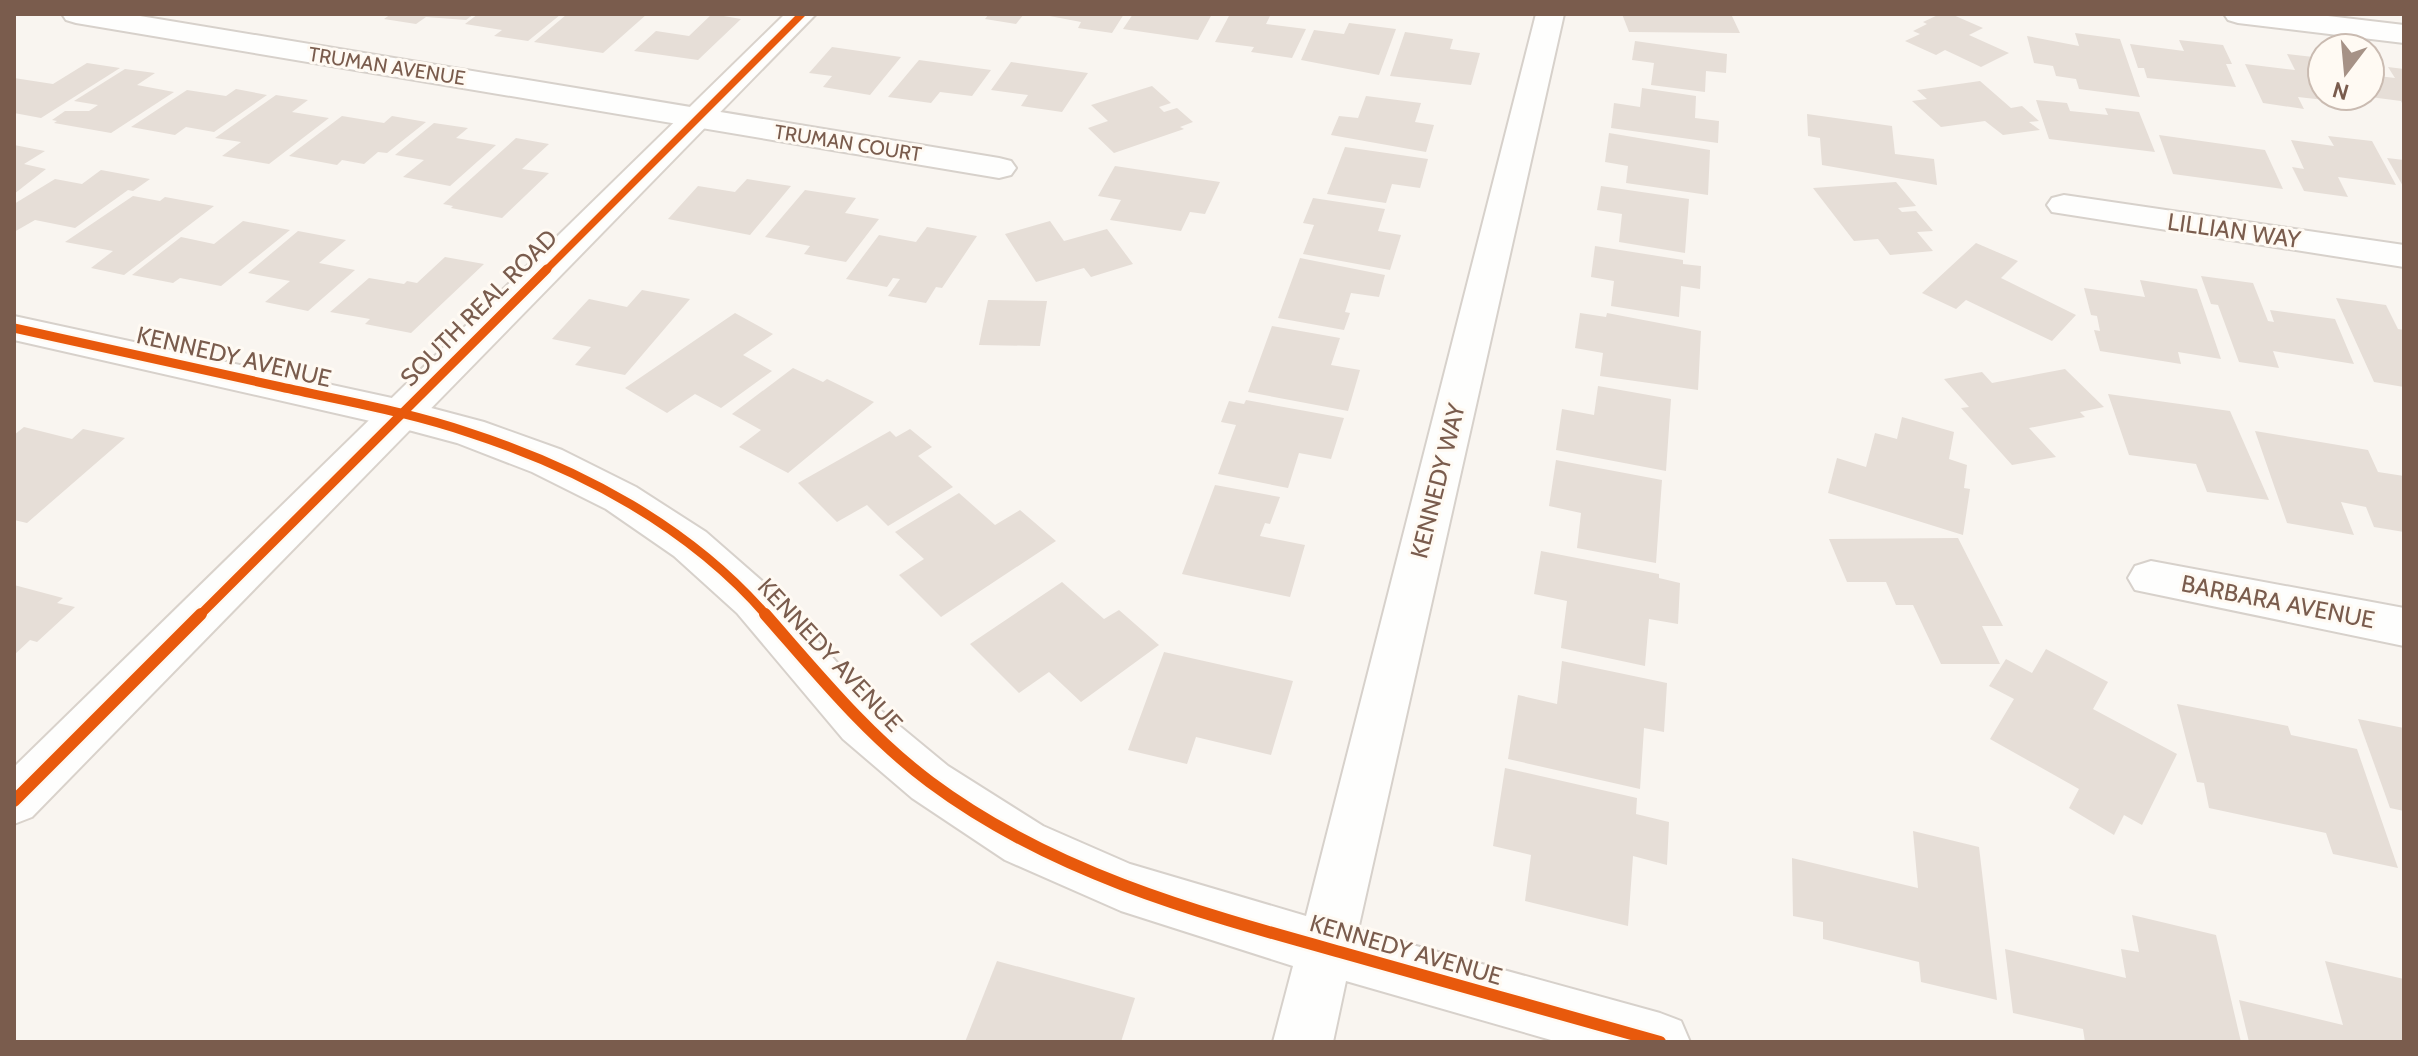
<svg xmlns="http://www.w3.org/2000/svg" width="2418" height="1056" viewBox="0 0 2418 1056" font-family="Cabin,sans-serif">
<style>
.building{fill:#e6ded7}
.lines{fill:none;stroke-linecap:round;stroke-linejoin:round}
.street-casing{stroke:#d7d1cb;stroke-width:4}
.secondary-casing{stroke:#d9d2cb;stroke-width:4}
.street{fill:#fefefd;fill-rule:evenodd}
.secondary{fill:#fefefd;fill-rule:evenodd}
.cycleway-far2-casing{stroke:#fffaf3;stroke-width:11}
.cycleway-far1-casing{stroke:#fffaf3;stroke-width:14}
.cycleway-casing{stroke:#fffaf3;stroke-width:17}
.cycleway-far2{stroke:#e8590c;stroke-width:7}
.cycleway-far1{stroke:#e8590c;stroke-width:9}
.cycleway{stroke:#e8590c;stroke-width:12}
.labels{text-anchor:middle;stroke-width:6;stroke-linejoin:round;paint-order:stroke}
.far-street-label{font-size:20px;fill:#7a5c4d;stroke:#fffaf3}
.street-label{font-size:24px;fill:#7a5c4d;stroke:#fffaf3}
</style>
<rect width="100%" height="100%" fill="#f9f5f0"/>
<g class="building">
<polygon points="391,14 474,14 466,20 426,17 416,24 384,19"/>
<polygon points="478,14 556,14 560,15 528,41 494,36 502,30 465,24"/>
<polygon points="647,14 603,53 534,42 566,15"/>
<polygon points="712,14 741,19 698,60 634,51 656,31 689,36"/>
<polygon points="989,14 1024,14 1016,24 985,19"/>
<polygon points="1039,14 1124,14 1112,33 1078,28 1081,22"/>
<polygon points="1133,14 1212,14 1198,40 1123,29"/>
<polygon points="1230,14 1271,14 1266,24 1306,29 1292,58 1251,52 1254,47 1215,42"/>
<polygon points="1622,14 1731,14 1740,33 1629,32"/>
<polygon points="1940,14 1951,14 1983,28 1969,35 2009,53 1981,67 1945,50 1936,55 1905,41 1920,34 1913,31 1927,24 1923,22"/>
<polygon points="1349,23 1396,29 1379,75 1301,60 1314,30 1344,34"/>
<polygon points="1405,32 1453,39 1450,49 1480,53 1471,85 1390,76"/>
<polygon points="2075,33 2120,39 2140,97 2079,89 2076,79 2056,76 2053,66 2034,63 2027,36 2079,46"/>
<polygon points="2179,40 2223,45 2232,64 2226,64 2236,87 2147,78 2144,68 2138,68 2130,44 2184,51"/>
<polygon points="1635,41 1727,54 1726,73 1706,71 1705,92 1651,85 1654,63 1632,60"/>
<polygon points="832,47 901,57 870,95 823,87 832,76 809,73"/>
<polygon points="2287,54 2322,58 2322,96 2338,96 2342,102 2298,97 2304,109 2263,103 2245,64 2295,70"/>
<polygon points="919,60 991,70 972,96 940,92 931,103 888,97"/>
<polygon points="1011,62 1088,73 1062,112 1021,106 1028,95 991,90"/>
<polygon points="87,63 120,68 41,118 14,113 14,78 53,84"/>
<polygon points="2388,67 2404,69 2404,107 2401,101 2370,97 2370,75 2395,78"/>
<polygon points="125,69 155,73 137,85 174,92 111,133 54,123 57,121 52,120 65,111 89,111 98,105 74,101"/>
<polygon points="1980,81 2011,108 2022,106 2039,121 2029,122 2040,130 2003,135 1985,121 1941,127 1912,101 1927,99 1917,90"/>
<polygon points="1152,86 1171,103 1159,107 1164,112 1177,108 1193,122 1180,127 1184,129 1114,153 1088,128 1108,121 1091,105"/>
<polygon points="1642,88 1696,96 1695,118 1719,121 1718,143 1611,128 1614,103 1640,107"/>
<polygon points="236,89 267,95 214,132 186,127 175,135 131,127 187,90 226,96"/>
<polygon points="276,95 308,100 292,112 329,118 269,164 222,156 241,142 215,138"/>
<polygon points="1366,96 1421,103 1415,122 1434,125 1426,152 1331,135 1339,116 1358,118"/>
<polygon points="2036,100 2067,103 2070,111 2108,115 2105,108 2139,112 2155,152 2049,139"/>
<polygon points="1807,114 1892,126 1895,154 1934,159 1937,185 1822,165 1820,138 1808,136"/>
<polygon points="342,116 384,123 392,116 426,122 387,153 378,152 364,164 342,160 337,165 289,156"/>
<polygon points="434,123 468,128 456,138 496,145 450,186 403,177 424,160 395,155"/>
<polygon points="1609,133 1710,150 1708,195 1626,183 1628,166 1605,162"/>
<polygon points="2159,135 2265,150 2283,189 2173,174"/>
<polygon points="2328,136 2372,141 2396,185 2338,177 2348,197 2304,191 2292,167 2304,169 2291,140 2334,146"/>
<polygon points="516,138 549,144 522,169 549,173 502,218 451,208 453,206 443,204"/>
<polygon points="14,145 45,151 24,164 46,169 14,194"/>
<polygon points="1345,147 1428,159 1420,188 1392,184 1386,203 1327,194"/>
<polygon points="2387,158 2404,160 2404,188"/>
<polygon points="1115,166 1220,182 1205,214 1190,212 1181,231 1110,220 1121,200 1098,196"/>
<polygon points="101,170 150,179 133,191 128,190 75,228 35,220 14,232 14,204 55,179 82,184"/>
<polygon points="747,179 791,186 750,235 668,219 698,186 735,192"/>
<polygon points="1896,182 1916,206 1898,208 1902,212 1916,211 1933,231 1917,232 1933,251 1890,255 1878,239 1854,241 1813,188"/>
<polygon points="1601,186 1689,199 1685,253 1619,242 1622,214 1597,210"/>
<polygon points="805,190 856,198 845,213 879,219 846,262 804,254 810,246 765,237"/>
<polygon points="133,196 160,201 165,197 214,206 124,275 91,268 113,251 65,242"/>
<polygon points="1313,198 1385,209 1378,231 1401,235 1390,270 1303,254 1314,225 1303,223"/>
<polygon points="243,221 290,230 221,286 180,278 173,283 132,275 181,237 214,244"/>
<polygon points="1050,221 1064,241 1107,229 1133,264 1091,277 1084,268 1036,282 1005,234"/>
<polygon points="927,227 977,236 942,288 936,287 926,303 888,296 900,279 893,278 887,287 846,279 879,235 916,242"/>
<polygon points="298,231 346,240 319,263 355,270 308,311 265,302 290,281 248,273"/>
<polygon points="1976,243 2018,261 2001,278 2076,315 2052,341 1966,300 1956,309 1922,293"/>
<polygon points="1595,246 1683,260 1683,264 1701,266 1700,289 1681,286 1679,317 1611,306 1614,281 1591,277"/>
<polygon points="445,257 484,264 411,333 365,324 370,319 330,312 369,278 404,284 407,281 417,283"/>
<polygon points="1300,258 1385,275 1379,297 1351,293 1345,312 1350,313 1344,330 1278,318"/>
<polygon points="2201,276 2253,283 2268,321 2274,322 2270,310 2335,319 2354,364 2273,351 2279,368 2239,362 2218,305 2211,304"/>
<polygon points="2140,280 2197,289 2221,359 2178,352 2181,364 2100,351 2094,330 2100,331 2097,316 2091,315 2084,288 2145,297"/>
<polygon points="642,290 690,299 625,375 575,365 591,347 552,339 589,299 627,307"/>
<polygon points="2336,298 2386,305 2398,329 2404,330 2404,387 2374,382"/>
<polygon points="988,300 1047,301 1040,346 979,345"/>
<polygon points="735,313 773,334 743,355 772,371 721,408 695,394 667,413 625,388"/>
<polygon points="1580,313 1606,317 1607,313 1701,331 1698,390 1600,376 1603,353 1575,348"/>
<polygon points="1272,326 1340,338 1331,365 1360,370 1348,411 1248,392"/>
<polygon points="793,368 823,382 827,379 874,402 788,473 739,447 761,430 732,414"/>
<polygon points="2065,369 2104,407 2080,412 2085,417 2029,428 2056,457 2012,465 1961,408 1969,407 1944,379 1982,372 1992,383"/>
<polygon points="1598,386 1671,399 1666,471 1556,450 1562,409 1594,415"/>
<polygon points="2108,394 2230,411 2269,500 2207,492 2196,464 2129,455"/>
<polygon points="1246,400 1344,418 1331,459 1299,453 1288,488 1218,474 1236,425 1221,422 1229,401 1244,404"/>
<polygon points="1902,417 1954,432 1949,459 1967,465 1964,488 1970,489 1963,535 1828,493 1837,458 1866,467 1875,433 1897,439"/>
<polygon points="24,427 72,439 83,429 125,438 27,523 14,520 14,435"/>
<polygon points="910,429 932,447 918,456 953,487 888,526 867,505 837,522 798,483 890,431 896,437"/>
<polygon points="2255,431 2368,450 2378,472 2404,476 2404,532 2374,527 2366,507 2341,502 2354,535 2287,523"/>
<polygon points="1556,460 1662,480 1656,563 1577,548 1581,513 1549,506"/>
<polygon points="1215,485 1280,497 1270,524 1265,523 1260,536 1305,545 1290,597 1182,574"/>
<polygon points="959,493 995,525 1020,510 1056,541 941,617 899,575 924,559 895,532"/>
<polygon points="1958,538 2003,626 1982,626 2000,664 1941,664 1913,605 1896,605 1886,582 1847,582 1829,539"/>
<polygon points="1541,551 1659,574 1659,578 1680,583 1678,624 1649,619 1645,666 1561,648 1567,601 1534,594"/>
<polygon points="1062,582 1104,619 1119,610 1159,645 1081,702 1049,672 1019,693 970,644"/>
<polygon points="14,585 63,598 57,603 75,607 37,642 30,640 14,655"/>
<polygon points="2046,649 2108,682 2093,709 2177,754 2142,825 2124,815 2114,835 2069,808 2079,789 1990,739 2014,699 1989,686 2006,659 2032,673"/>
<polygon points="1164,652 1293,681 1271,755 1196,737 1187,764 1128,750"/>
<polygon points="1562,661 1667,683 1664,732 1644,728 1640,789 1508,759 1518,695 1557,704"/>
<polygon points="2177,704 2288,726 2291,735 2357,749 2398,868 2333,854 2326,833 2209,808 2204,783 2197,782"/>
<polygon points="2358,719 2404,728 2404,811 2390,808"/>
<polygon points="1505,768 1637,798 1636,814 1669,822 1667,865 1633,856 1628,926 1525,901 1531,855 1493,846"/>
<polygon points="1913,831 1979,847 1997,1000 1921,982 1919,962 1823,939 1823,922 1793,916 1792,858 1918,888"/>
<polygon points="2132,915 2216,935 2241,1042 2085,1042 2083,1029 2013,1013 2005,949 2126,978 2121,949 2139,952"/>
<polygon points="997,961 1135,998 1121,1042 965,1042"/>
<polygon points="2325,961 2404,979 2404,1042 2249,1042 2239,1000 2343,1025"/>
</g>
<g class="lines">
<defs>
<g id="street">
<polygon points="62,14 128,14 999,158 1011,161 1016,168 1011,175 999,178 76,23 66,20"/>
<polygon points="1536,14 1564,14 1358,930 1660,1013 1681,1021 1690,1042 1558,1042 1346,981 1333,1042 1273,1042 1293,966 1121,911 1005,860 912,798 843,739 737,613 674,556 606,509 532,472 457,443 401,428 14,340 14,316 401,400 484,422 562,450 636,487 706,532 769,587 879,709 948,766 1043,826 1130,864 1306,916"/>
<polygon points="2224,14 2311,14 2404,25 2404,43 2238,23 2228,20"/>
<polygon points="2064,195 2404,245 2404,267 2052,212 2047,205 2052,198"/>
<polygon points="2151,561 2404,608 2404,646 2135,590 2128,578 2135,566"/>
</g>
<polygon id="secondary" points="785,14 816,14 32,817 14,824 14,767"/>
</defs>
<use href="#street" class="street-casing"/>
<use href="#secondary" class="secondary-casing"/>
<use href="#street" class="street"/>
<use href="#secondary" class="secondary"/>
<defs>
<polyline id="cycleway-far2" points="545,271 802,14"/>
<g id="cycleway-far1">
<path d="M14,328C103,348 192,368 281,387C344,401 409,412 470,433C581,469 690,527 767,616"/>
<polyline points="199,616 547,269"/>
</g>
<g id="cycleway">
<path d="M765,614C817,673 866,734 930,782C1052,873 1196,912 1340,952C1447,982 1553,1012 1660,1042"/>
<polyline points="14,801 201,614"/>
</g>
</defs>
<use href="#cycleway-far2" class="cycleway-far2-casing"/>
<use href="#cycleway-far1" class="cycleway-far1-casing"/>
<use href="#cycleway" class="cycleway-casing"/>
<use href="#cycleway-far2" class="cycleway-far2"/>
<use href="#cycleway-far1" class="cycleway-far1"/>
<use href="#cycleway" class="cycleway"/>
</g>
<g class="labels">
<g class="far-street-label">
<text transform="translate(387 66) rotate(9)" y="7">TRUMAN AVENUE</text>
<text transform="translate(848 143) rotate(9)" y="7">TRUMAN COURT</text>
</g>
<g class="street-label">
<text transform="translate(2234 231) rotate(8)" y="8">LILLIAN WAY</text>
<text transform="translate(479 308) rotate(-45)" y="8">SOUTH REAL ROAD</text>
<text transform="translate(234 357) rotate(13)" y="8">KENNEDY AVENUE</text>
<text transform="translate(1438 481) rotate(-76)" y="8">KENNEDY WAY</text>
<text transform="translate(2278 602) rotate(11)" y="8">BARBARA AVENUE</text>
<text transform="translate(830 655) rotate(47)" y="8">KENNEDY AVENUE</text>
<text transform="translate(1406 950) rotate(16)" y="8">KENNEDY AVENUE</text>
</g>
</g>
<rect width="2418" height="1056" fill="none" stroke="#7a5c4d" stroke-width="32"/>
<g transform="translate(2346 72) rotate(196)"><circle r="38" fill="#fffaf3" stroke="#cabbb1" stroke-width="2"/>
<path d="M0-6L14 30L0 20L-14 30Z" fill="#a69286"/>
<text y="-12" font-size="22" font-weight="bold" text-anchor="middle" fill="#7a5c4d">N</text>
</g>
</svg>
